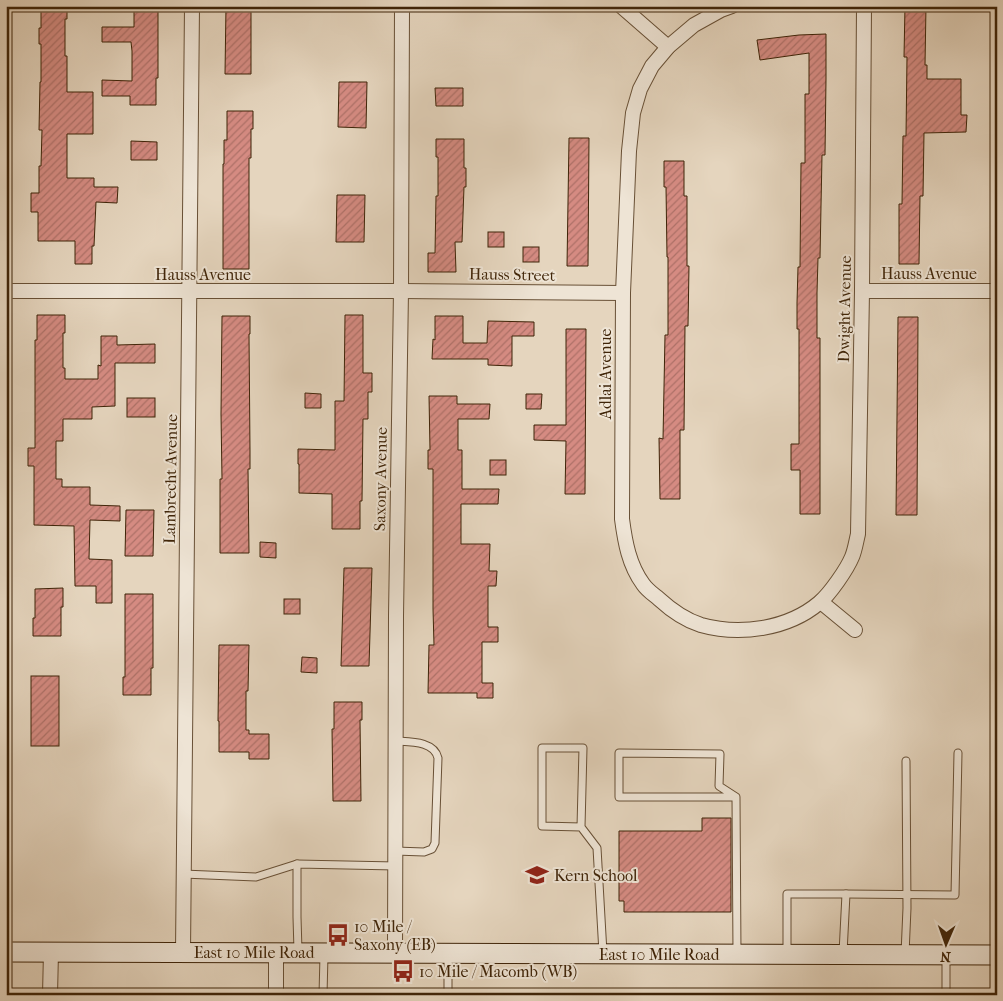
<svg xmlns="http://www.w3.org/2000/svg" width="1003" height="1001" viewBox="0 0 1003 1001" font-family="'IM FELL French Canon',serif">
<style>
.building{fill:url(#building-hatch);stroke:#3f2408}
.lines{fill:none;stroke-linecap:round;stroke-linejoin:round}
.lane-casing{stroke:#685036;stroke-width:9}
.street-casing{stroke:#685036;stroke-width:16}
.secondary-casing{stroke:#3f2408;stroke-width:21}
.lane{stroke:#eee4d5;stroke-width:7}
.street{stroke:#eee4d5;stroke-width:14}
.secondary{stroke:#eee4d5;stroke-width:19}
.labels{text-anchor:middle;stroke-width:4;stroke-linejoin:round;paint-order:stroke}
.street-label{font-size:16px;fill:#3f2408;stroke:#eee4d5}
.poi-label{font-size:16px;fill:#3f2408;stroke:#eee4d5;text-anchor:start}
</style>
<defs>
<pattern id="building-hatch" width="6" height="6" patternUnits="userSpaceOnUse" patternTransform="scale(1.25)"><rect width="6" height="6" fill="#d58b82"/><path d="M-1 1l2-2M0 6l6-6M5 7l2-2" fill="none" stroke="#ae7168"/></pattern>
</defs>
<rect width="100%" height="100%" fill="#e5d5be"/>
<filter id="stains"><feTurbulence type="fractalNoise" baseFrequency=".004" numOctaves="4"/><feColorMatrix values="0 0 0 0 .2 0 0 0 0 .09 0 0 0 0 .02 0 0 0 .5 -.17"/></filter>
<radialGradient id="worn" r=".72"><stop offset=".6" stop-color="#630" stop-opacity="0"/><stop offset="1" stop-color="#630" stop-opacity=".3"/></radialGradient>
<g class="building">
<polygon points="41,6 67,6 67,19 65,19 65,56 67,56 67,92 93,92 93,134 67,134 67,178 94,178 94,187 118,187 117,203 96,202 94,246 92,246 92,264 75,264 75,241 38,241 38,212 31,212 31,193 39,193 39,166 41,166 42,130 39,130 40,82 41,82 41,44 39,44 39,28 41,28"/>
<polygon points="140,6 158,6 158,78 156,78 156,105 130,105 130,96 102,96 102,80 132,81 132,51 131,42 102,42 102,27 134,27 134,11 140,11"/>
<polygon points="226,6 251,6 251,74 225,74"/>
<polygon points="905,6 926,6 925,65 927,65 927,79 961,79 961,115 967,115 966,132 924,133 923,196 920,196 919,264 899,264 899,204 902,204 903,136 906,136 907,57 904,57"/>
<polygon points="826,34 826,79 825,155 822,155 820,258 818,258 817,293 817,338 820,338 820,514 800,514 800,470 791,470 791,444 799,444 799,329 797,329 797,303 798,267 800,267 801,163 805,163 805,94 809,94 809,53 760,60 757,40 799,35"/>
<polygon points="339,82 367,82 366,128 338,127"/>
<polygon points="435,88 463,88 463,106 436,106"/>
<polygon points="227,111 253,111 253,129 251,129 251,158 249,158 249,269 223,269 223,164 224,164 224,140 227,140"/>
<polygon points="569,138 589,138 588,266 567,266"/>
<polygon points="436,139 464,139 464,168 466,168 466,187 464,187 462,242 455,242 456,272 428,272 428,253 435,253 436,196 438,196 438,157 436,157"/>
<polygon points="131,141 157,142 157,160 131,160"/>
<polygon points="664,161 684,161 684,196 687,196 687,266 689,266 688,326 685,326 684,430 680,430 680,499 660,499 659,438 663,439 665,335 668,335 668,257 667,257 666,187 664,187"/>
<polygon points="337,195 365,195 364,242 336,242"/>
<rect x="488" y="232" width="16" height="15"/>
<rect x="523" y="247" width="16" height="15"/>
<polygon points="37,315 65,315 65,333 63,333 63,368 65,368 65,379 98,379 98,365 101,366 101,336 117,336 117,345 155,344 155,363 115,363 115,406 92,407 92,419 63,419 63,441 56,441 56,479 62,479 62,487 90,487 90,505 120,506 120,521 90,520 89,559 112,560 112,603 96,603 96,586 75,586 74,526 34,525 34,466 28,466 28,448 35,448 35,340 37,340"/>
<polygon points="345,315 363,315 363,373 372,373 372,392 368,392 368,419 363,419 362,501 360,501 360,529 332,529 332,494 299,493 299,464 298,464 298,449 335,450 335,401 344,401"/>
<polygon points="222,316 250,316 250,334 249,334 250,451 250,469 248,469 249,553 220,553 220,479 222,479 221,414"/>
<polygon points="435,316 463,316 463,343 487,343 488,321 534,322 534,336 512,336 512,366 488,365 488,359 432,359 433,339 435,340"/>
<polygon points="898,317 918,317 917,515 896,515"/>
<polygon points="566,329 586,329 585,494 565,494 566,441 534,440 534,425 566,425"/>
<polygon points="305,393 321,394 321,408 305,408"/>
<polygon points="526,394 542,394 541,409 526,409"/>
<polygon points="429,396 457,396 457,404 490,404 489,419 458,419 458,450 462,450 462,489 499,489 498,504 461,504 461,544 490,544 489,571 497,571 496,586 488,586 488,627 498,627 498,642 482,642 482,683 493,683 493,698 477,698 477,693 428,693 429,645 434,645 433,609 433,469 428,469 428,450 430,450"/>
<rect x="127" y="398" width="28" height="19"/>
<rect x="490" y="460" width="16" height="15"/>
<polygon points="126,510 154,510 153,556 125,556"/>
<polygon points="260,542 276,543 276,558 260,557"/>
<polygon points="344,568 372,568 369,666 341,666"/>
<polygon points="63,588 63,607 61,607 61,636 33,636 33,618 35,618 35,589"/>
<polygon points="125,594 153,594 153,668 151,668 151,695 123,695 123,677 125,677"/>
<rect x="284" y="599" width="16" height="15"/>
<polygon points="219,645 249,645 248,691 246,691 246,730 249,730 249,734 269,734 269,759 249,759 249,752 219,752 219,721 218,721"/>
<polygon points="302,657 317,658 317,673 301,672"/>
<rect x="31" y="676" width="28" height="70"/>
<polygon points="334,702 362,702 362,720 360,720 361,801 333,801 332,729 334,729"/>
<polygon points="702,818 731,818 731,912 624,912 624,901 619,901 619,831 702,831"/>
</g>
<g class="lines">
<defs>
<g id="lane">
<polyline points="736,797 619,797 619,753 720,754 719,786 736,797 737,954"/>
<polyline points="581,827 542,826 542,748 583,748 581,827 597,848 603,953"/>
<path d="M395,851L424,852L432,849L435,843L438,758C434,741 410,742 396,741"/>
<polyline points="297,864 297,917 298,951"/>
<polyline points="183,874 256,877 297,864 396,866"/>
<polyline points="846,894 955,895 958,753"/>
<polyline points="787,954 787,894 846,894 843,953"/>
<polyline points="905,954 907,908 906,761"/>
<polyline points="448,956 448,992 451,995"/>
<polyline points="323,995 324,955"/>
<polyline points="946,995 946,955"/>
</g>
<g id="street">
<polyline points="621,6 668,47"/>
<path d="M732,6L721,10L694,25L668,47L652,66L640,89L633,113L629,151L623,293L622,519C625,542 629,565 643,584C647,590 653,594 659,599C671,610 685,620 701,625C740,636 788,629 819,603C830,594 847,569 852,557C855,550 856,542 858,534L862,291L864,6"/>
<polyline points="6,291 401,291 623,293"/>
<polyline points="862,291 997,291"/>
<polyline points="821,602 855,630"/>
<polyline points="183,952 192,6"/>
<polyline points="395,953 396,616 401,291 402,6"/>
<polyline points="50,995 51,952"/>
<polyline points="276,995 276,952"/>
</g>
<polyline id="secondary" points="6,952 997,955"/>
</defs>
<use href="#lane" class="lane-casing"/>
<use href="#street" class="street-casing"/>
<use href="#secondary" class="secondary-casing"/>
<use href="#lane" class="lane"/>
<use href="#street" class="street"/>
<use href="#secondary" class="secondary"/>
</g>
<defs>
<symbol id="school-bare" viewBox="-9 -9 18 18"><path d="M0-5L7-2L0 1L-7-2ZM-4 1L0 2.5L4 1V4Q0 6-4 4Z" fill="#8f2418" stroke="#eee4d5" stroke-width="2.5" paint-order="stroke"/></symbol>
<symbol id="bus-bare" viewBox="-9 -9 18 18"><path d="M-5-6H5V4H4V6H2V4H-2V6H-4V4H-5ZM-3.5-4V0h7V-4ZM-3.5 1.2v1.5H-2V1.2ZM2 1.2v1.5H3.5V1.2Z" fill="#8f2418" stroke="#eee4d5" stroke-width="2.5" paint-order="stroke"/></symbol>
</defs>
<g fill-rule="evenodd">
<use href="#school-bare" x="521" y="859" width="32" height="32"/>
<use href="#bus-bare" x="322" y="919" width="32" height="32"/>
<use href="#bus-bare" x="387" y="955" width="32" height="32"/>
</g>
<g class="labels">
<g class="street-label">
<text x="929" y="279">Hauss Avenue</text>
<text x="203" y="280">Hauss Avenue</text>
<text transform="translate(512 274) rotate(1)" y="6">Hauss Street</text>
<text transform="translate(844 309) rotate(-89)" y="6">Dwight Avenue</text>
<text transform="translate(605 374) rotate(-90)" y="6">Adlai Avenue</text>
<text transform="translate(170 479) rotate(-89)" y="6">Lambrecht Avenue</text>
<text transform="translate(380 479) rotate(-89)" y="6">Saxony Avenue</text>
<text x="254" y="958">East 10 Mile Road</text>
<text x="659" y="960">East 10 Mile Road</text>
</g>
<g class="poi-label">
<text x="554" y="881">Kern School</text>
<text x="354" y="932">10 Mile /<tspan x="354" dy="18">Saxony (EB)</tspan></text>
<text x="419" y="977">10 Mile / Macomb (WB)</text>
</g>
</g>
<rect width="1003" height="1001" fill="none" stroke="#e5d5be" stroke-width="25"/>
<rect x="8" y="8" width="988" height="986" fill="none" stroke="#3f2408" stroke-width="2.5"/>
<rect x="12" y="12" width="978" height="976" fill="none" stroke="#3f2408"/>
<g transform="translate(946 944) rotate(182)" stroke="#eee4d5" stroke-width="4" paint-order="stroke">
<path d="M0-4L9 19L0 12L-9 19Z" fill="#3f2408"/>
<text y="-8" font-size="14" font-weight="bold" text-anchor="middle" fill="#3f2408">N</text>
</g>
<rect width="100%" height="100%" filter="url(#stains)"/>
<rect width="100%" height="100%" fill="url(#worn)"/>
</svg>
